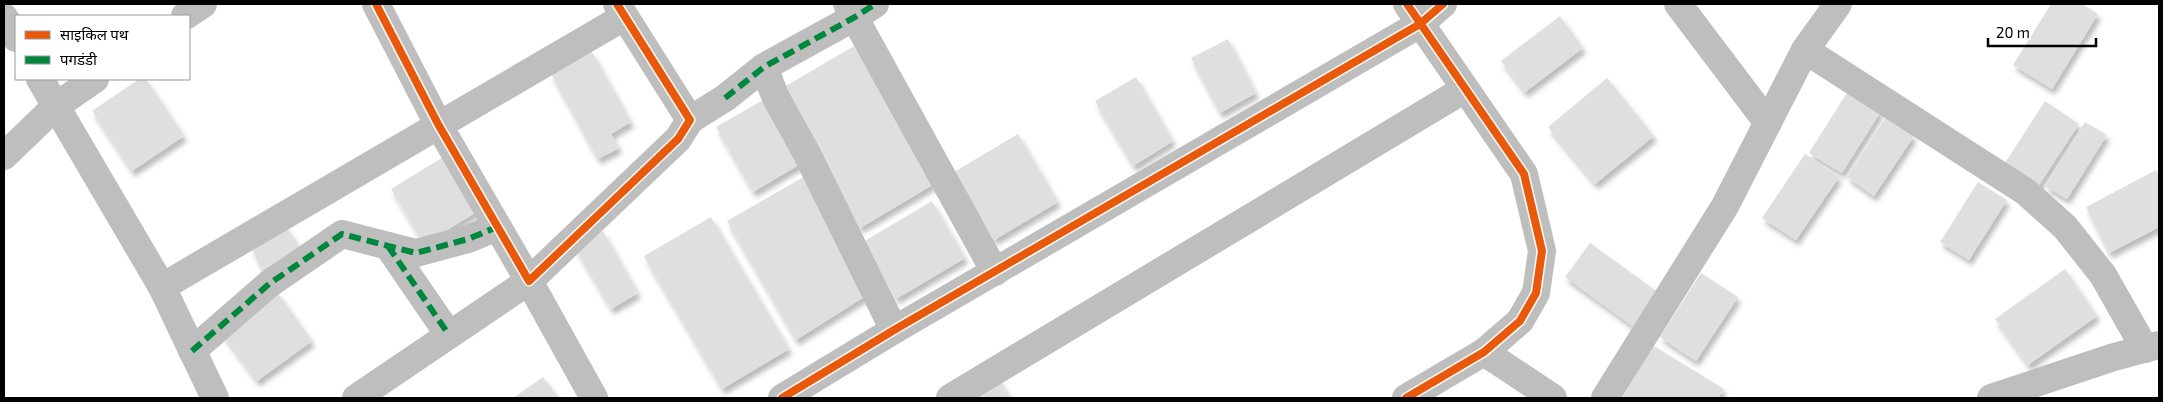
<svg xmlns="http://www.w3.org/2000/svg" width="2163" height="402" viewBox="0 0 2163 402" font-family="'Exo 2','Noto Sans Devanagari',sans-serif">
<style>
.building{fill:#dfdfdf;filter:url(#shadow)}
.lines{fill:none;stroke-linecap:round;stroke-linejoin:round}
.street{stroke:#bebebe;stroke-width:28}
.quiet{stroke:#00873e;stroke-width:6;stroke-dasharray:12 6;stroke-linecap:butt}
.cycleway-casing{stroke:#fff;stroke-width:11}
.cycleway{stroke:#e8590c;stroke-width:8}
</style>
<defs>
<filter id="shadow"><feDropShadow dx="3" dy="5.5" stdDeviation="2.5" flood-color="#0004"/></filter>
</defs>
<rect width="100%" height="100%" fill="#fff"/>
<g class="building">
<polygon points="2051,4 2082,4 2098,14 2052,89 2013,65"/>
<polygon points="1560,16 1583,48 1525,92 1501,61"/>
<polygon points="1228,39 1256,93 1220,113 1191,58"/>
<polygon points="854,46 934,184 860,228 779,90"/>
<polygon points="592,52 631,122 611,134 619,148 598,159 551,74"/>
<polygon points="1136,77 1173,141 1133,166 1095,101"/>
<polygon points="1607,78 1654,136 1595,184 1548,127"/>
<polygon points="139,79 146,79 184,136 132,171 92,111"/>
<polygon points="1848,91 1881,111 1842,173 1809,153"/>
<polygon points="770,96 807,160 753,192 716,127"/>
<polygon points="2045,101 2079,124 2037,188 2003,166"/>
<polygon points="1886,117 1914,136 1874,196 1847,177"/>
<polygon points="2085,122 2107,135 2067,199 2045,186"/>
<polygon points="1018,134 1058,202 994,240 954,172"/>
<polygon points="1805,154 1839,177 1796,240 1762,218"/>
<polygon points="445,156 478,211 424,244 391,189"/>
<polygon points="2156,170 2159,176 2159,227 2109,253 2086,207"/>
<polygon points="807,175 867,295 796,340 727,221"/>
<polygon points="1978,182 2007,200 1969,260 1940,242"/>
<polygon points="932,201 965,258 896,299 863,242"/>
<polygon points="711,217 789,349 722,389 644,256"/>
<polygon points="284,224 302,250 262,270 251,247"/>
<polygon points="603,231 638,293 611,309 575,248"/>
<polygon points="1590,243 1659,293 1634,327 1565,277"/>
<polygon points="2065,269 2097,316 2028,365 1995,319"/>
<polygon points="1701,273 1738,297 1696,361 1660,337"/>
<polygon points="278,293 312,341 257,381 222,334"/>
<polygon points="1654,346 1724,389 1718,398 1622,398"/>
<polygon points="543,377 559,398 513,398"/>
<polygon points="999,378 1010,398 962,398"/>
</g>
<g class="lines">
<g class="street">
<polyline points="376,4 438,124 529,281 678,139 690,120 617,4"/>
<polyline points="847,4 995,272"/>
<polyline points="1678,4 1768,123"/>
<polyline points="185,16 203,4"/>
<polyline points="4,17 16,38"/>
<polyline points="1805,50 2026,192 2065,227 2103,275 2145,349"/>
<polyline points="764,67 775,96 807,154 894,330"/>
<polyline points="40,79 162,287 215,398"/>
<polyline points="690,120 725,98 764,67 855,17 875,4"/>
<polyline points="4,156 56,106 95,79"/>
<polyline points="388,246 449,335"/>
<polyline points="162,287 624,17"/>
<polyline points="192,351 269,284 342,234 416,253 468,239 497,227"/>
<polyline points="1484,352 1553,398"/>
<polyline points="356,398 529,281 594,398"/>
<polyline points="782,398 894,330 1420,24 1443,4"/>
<polyline points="950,398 1465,89"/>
<polyline points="1406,398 1484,352 1520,321 1536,293 1542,251 1524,174 1407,4"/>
<polyline points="1605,398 1725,206 1805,50 1838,4"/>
<polyline points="1991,398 2114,357 2159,345"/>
</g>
<g class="quiet">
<polyline points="725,98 764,67 855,17 875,4"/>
<polyline points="388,246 449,335"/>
<polyline points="192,351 269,284 342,234 416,253 468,239 497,227"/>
</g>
<defs>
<g id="cycleway">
<polyline points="376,4 438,124 529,281 678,139 690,120 617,4"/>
<polyline points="782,398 894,330 1420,24 1443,4"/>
<polyline points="1406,398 1484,352 1520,321 1536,293 1542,251 1524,174 1407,4"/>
</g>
</defs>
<use href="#cycleway" class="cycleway-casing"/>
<use href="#cycleway" class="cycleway"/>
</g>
<rect width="2163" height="402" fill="none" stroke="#000000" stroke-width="10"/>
<rect x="15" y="15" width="175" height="65" fill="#ffffff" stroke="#999999"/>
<rect x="25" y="31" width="25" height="8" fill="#e8590c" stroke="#999999"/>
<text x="60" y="40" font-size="15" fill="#000000">साइकिल पथ</text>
<rect x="25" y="56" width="25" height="8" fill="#00873e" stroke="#999999"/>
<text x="60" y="65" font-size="15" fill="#000000">पगडंडी</text>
<path d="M1988 38v8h108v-8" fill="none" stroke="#000000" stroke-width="2.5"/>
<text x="1996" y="38" font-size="15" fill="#000000" stroke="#ffffff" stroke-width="4" paint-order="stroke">20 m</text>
</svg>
